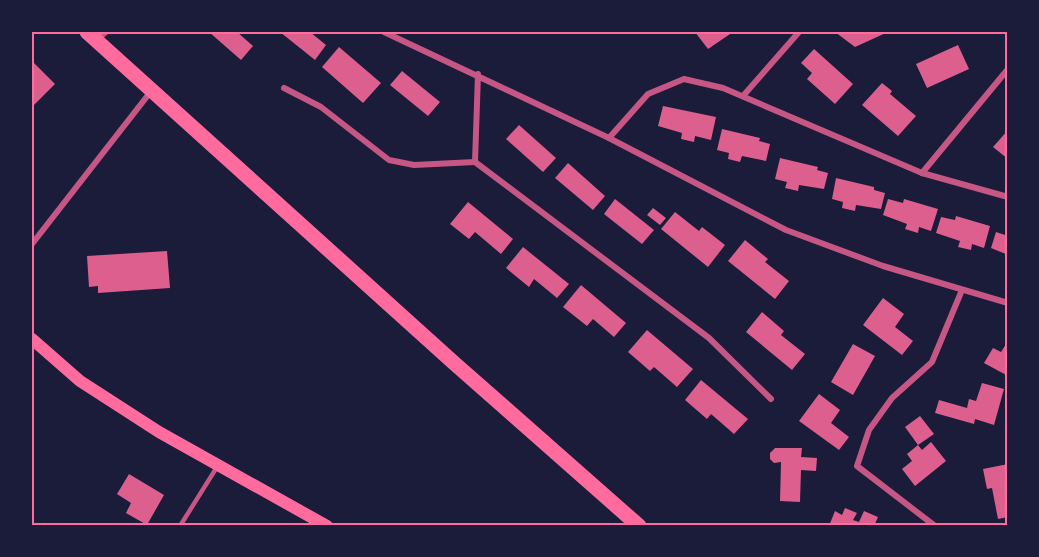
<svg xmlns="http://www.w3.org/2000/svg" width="1039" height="557" viewBox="0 0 1039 557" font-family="'Alegreya Sans',sans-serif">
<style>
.building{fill:#dd5f8e}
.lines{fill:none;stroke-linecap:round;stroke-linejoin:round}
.service{stroke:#c65784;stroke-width:4.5}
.minor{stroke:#c65784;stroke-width:6}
.secondary{stroke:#ff6b9d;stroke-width:12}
.trunk{stroke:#ff6b9d;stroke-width:15}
.neatline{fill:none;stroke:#ff6b9d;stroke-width:2}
</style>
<rect width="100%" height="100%" fill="#1b1b3a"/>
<g class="building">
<polygon points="209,32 237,32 253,46 241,60"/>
<polygon points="280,32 310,32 326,45 315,60"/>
<polygon points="695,32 733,32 708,49"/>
<polygon points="835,32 888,32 855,47"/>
<polygon points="958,45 969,69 927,88 916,64"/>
<polygon points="339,47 381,83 363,103 322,67"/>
<polygon points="814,49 853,84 835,104 807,79 812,73 801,63"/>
<polygon points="32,61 55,84 32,107"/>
<polygon points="402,71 440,102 428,116 390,85"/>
<polygon points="882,83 892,91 890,94 916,116 898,136 862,105"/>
<polygon points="663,106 716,117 711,140 695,136 694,142 681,139 682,133 658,126"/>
<polygon points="519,125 556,158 543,172 506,139"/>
<polygon points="722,129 760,138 759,141 770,144 766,161 742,156 740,162 728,159 729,153 717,150"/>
<polygon points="1008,130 1008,159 993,147"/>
<polygon points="780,158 818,167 817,170 828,173 824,189 799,185 798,191 785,188 787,182 775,179"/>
<polygon points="568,163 605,196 593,210 555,178"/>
<polygon points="836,178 874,187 874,190 885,193 881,209 856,205 855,211 842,208 843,202 832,199"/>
<polygon points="615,199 654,230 642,244 604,214"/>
<polygon points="888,199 903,203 904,199 938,209 931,231 919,227 918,233 905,229 907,224 883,215"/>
<polygon points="468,202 513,239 501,254 475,232 469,239 450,224"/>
<polygon points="653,208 666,218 660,225 647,215"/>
<polygon points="675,212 699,231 702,227 725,245 708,267 661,229"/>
<polygon points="956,216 990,226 984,248 972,244 971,250 958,247 960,241 936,233 941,217 955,220"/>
<polygon points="996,232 1008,236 1008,255 991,248"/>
<polygon points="745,240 768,259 765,262 789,281 775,299 728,261"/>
<polygon points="523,247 569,284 557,298 534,279 529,287 506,268"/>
<polygon points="167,251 170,288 98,293 98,286 89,287 87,256"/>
<polygon points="581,285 626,323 614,337 593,319 587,326 563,307"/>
<polygon points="883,298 904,314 895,327 913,341 902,355 863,325"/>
<polygon points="762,312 784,331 781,335 805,354 792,370 746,332"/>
<polygon points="647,330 693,369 677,387 654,367 650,371 628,352"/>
<polygon points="1008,341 1008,376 984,363 993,348 1001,352"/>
<polygon points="853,344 875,356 853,395 831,382"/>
<polygon points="701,380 748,419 734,434 711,414 707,419 685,400"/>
<polygon points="982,383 1004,389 994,425 975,419 974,424 935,413 939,400 967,408 969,399 976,401"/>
<polygon points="819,394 840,410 831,423 849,437 839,450 799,421"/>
<polygon points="920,416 934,434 918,445 905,427"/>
<polygon points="931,442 946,461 915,486 902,469 912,461 907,454 918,445 922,450"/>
<polygon points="775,448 802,448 801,457 817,458 816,471 801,470 800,502 780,501 781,462 774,463 770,459 770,453"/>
<polygon points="1008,464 1008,517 998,519 992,488 987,489 983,469"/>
<polygon points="129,474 164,495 147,525 126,513 131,503 117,494"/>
<polygon points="845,508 857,513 853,520 859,522 864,511 878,517 874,526 829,526 835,511 842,515"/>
</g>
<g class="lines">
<polyline class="service" points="180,526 217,467"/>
<g class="minor">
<polyline points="384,32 609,138 786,230 883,266 1008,303"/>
<polyline points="97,39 106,32"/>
<polyline points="478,74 475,162 709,338 771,399"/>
<polyline points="284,88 321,107 389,160 414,165 475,162"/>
<polyline points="743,96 799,32"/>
<polyline points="609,138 648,94 684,79 723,88 922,173 1008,197"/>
<polyline points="922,173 1008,69"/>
<polyline points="32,244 152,90"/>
<polyline points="935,526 857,466 869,430 892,398 932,362 962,290"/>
</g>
<polyline class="secondary" points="32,339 80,381 159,432 327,526"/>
<polyline class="trunk" points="87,32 454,363 639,526"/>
</g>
<rect width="1039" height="557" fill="none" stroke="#1b1b3a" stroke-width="66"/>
<rect x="33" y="33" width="973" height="491" class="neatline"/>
</svg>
